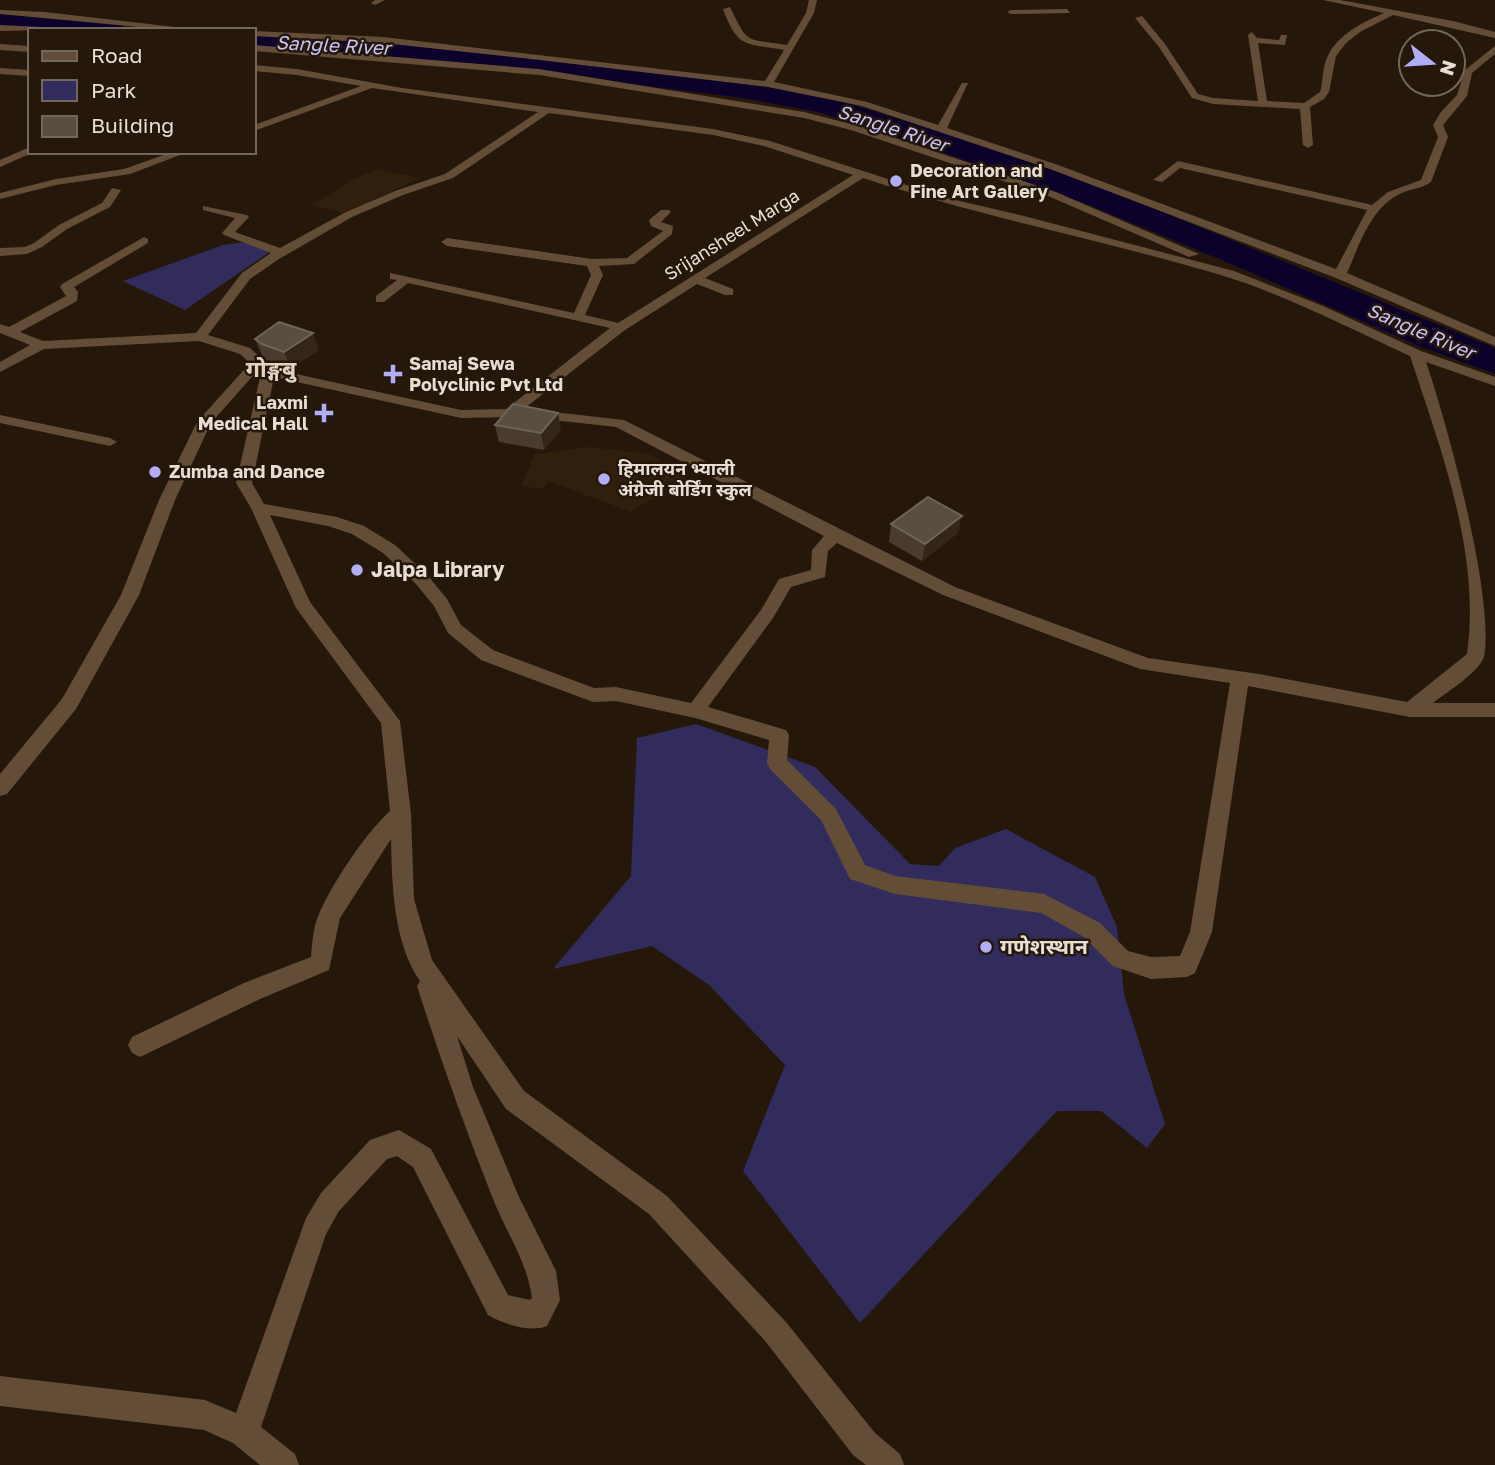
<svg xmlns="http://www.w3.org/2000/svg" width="1495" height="1465" viewBox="0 0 1495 1465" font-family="'Golos Text','Noto Sans Devanagari',sans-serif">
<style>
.built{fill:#301f0d}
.green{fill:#322c5c}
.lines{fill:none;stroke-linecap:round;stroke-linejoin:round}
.river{fill:#0b012a;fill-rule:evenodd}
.minor{fill:#634d36;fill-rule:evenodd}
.wall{fill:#493c2f}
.shaded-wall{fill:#332619}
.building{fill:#5a4d41;stroke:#706458;stroke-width:2}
.poi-dot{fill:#b2adf9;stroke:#25180b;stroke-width:2.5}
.labels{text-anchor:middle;stroke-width:5;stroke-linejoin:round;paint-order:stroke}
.far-poi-label{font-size:18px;font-weight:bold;fill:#e6ddd5;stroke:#25180b;text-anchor:start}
.far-street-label{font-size:18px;fill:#e6ddd5;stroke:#25180b}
.far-water-label{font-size:19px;font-style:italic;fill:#c5c2fc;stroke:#25180b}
.poi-label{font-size:21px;font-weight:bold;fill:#e6ddd5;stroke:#25180b;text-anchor:start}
.far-district-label{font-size:23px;font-weight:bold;fill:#e4d2c1;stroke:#25180b}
</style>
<rect width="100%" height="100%" fill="#25180b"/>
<g class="built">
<polygon points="377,169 420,178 345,213 312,205 350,181"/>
<polygon points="590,447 649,454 687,477 631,512 548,481 543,489 521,486 535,454"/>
</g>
<g class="green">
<polygon points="245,242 271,251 185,310 123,281 223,245"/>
<polygon points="696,724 815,767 910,864 939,866 955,848 1006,829 1095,877 1117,927 1124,994 1165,1124 1147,1148 1101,1111 1057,1111 860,1323 743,1171 785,1065 709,985 652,946 553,969 631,876 637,738"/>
</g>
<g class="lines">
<g class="river">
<polygon points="0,13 112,22 121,25 125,30 30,31 0,29"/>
<polygon points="254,32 435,46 676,72 765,84 834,99 964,139 1114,192 1495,348 1495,374 1419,346 1236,266 1091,206 942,152 818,112 736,97 525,71 390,57 254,48"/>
</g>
<g class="minor">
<polygon points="375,0 385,0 375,5 371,3"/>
<path d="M809,0H817L814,13L774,82L867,102L938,125L962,83H968L947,128L1058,165L1336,269L1367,210L1180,168L1162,182L1153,180L1178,161L1372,205L1388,192L1421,180L1438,137L1433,125L1441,112L1457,95L1465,70L1495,46V54L1472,73L1467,96L1443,125L1448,137L1431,182C1422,189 1407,189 1396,196C1369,212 1359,246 1347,273L1495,337V346L1336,278L1050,169L862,106L768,87L531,59L383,43L254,36V31L383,37L765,81L784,50C745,43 738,49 723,9L730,7C749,46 745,38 787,45L806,13Z"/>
<path d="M1323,0H1340L1453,21L1495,32V38L1393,15L1360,32L1346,43L1336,56L1329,92L1324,99L1310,107L1313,145L1308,148L1303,145L1300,109L1213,104L1192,98L1159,47L1135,18L1142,16L1165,44L1198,94L1213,98L1258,101L1248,35L1252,32L1257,38L1279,40L1281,35H1287L1285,45L1258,43L1267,101L1304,103L1320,92C1323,83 1322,73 1325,64C1332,37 1361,23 1384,13Z"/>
<polygon points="1067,9 1070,13 1011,14 1007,12 1011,10"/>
<polygon points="0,10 45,12 201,30 171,30 0,14"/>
<polygon points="0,25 41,27 45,30 0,31"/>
<polygon points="0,44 30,46 30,52 0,50"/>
<polygon points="254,45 539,69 804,112 859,126 1056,192 1199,254 1189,257 1048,196 851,130 804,118 539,75 254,51"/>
<path d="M254,65L297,69L402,88L713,129L770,141L947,198L1024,216L1234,271L1323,306L1421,351L1495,377V386L1426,362C1447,423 1495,598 1484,657C1478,673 1447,692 1433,703H1495V717H1410L1248,686L1212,932L1195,973L1187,977L1151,979L1113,966L1084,937L1041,913L895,894L850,879L821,820L770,769L767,763L769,740L695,718L616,701L593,702L481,660L448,633L434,606L416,584L383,553L352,534L328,526L270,515L310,602L400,721L411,814L414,899L432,960L524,1091L667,1196L786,1322L875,1433L900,1454L904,1465H866L853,1455L766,1342L649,1214L506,1109L457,1036L473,1087L519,1197L556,1271L560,1300L547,1326C529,1333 504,1324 488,1315L413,1167L397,1156L387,1159L339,1211L326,1234L261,1427L295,1454L299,1465H260L233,1443L204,1430L0,1406V1376L205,1400L236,1413L306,1218L321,1193L370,1140L399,1130L431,1149L508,1295L530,1300L532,1298C527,1261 506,1232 493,1199C465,1128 440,1058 417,986L420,981C393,942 392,884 391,839L340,918L329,970L260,999L140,1057L132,1053L128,1045L132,1037L244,983L311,957C312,944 313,931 317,919C330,886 364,835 390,811L381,723L296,608L251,508L236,483L261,373L258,370L211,423L175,500L139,595L76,709L7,794L0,796V774L62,699L121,595L159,500L197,422L250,363L240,354L199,341L44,349L0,372V362L30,345L0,333V324L9,327L66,296L60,287L62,284L144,237L148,239V243L74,287L78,292L77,301L20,332L43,341L196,333L242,273L271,253L224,235L222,233L235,218L203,210V206L247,215L249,217L235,232L280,248L344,213L395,191L445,174L538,112L372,88L254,131V125L361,86L297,75L254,71ZM549,113L713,135L764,146L853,175L618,323L585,315L603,275L599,266L634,264L672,234L673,226L661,222L671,212L669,210H661L649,220L651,226L663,231L627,258L592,259L447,238L441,242L447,246L587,266L591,275L574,313L390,273V279L397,280L376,296V302H384L408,283L610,328L506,409L461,410L273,369L250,348L208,335L250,279L279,259L352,217L403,195L453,178ZM863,178C981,217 1104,240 1224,276C1288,296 1349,328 1410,356C1441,450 1481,554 1467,654L1407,702L1259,674L1148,658L955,587L624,420L562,413L534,415L521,411L625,330L697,284L725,295H733V289L705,278ZM274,377L461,418L510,417L534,423L562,421L616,427L824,536L812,550L811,570L779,579L761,610L691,703L616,687L594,688L493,650L461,625L447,599L428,576L395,545L364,526L337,517L264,504L252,483ZM837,543L943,595L1140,669L1230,683L1190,932L1180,956L1151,957L1128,951L1100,923L1044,894L895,876L865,865L836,809L787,760L789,735L786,730L708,707L773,618L791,587L825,577L828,551Z"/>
<polygon points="0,68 30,70 30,76 0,74"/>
<polygon points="30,147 30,152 34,152 0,167 0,160"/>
<polygon points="172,152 188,152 130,174 56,185 0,199 0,193 56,179 124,169"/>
<polygon points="112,188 121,190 110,207 67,229 42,247 27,254 0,256 0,248 25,247 34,243 59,225 102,203"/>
<polygon points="0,415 110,438 117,442 110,446 0,423"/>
</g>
</g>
<g class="wall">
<polygon points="255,339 319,350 291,368 268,361 262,355"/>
<polygon points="495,425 561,430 544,450 499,442"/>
<polygon points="891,524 958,533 922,561 889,542"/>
</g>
<g class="shaded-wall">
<polygon points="313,333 319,350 291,368 284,352"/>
<polygon points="558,413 561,430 544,450 541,433"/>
<polygon points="962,516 958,533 922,561 925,544"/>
</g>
<g class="building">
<polygon points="279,322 313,333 284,352 262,344 255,339"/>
<polygon points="513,404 558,413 541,433 495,425"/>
<polygon points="928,497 962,516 925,544 891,524"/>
</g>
<g class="poi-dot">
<circle cx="896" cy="181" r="7"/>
<path d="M389.5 363.5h7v7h7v7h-7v7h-7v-7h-7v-7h7z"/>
<path d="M320.5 402.5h7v7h7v7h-7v7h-7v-7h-7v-7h7z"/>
<circle cx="155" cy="472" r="7"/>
<circle cx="604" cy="479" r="7"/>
<circle cx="357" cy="570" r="7"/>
<circle cx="986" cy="947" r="7"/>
</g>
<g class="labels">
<g class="far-poi-label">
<text x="910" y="177">Decoration and<tspan x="910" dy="21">Fine Art Gallery</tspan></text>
<text x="409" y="370">Samaj Sewa<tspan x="409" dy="21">Polyclinic Pvt Ltd</tspan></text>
<text x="308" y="409" text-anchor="end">Laxmi<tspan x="308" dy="21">Medical Hall</tspan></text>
<text x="618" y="475">हिमालयन भ्याली<tspan x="618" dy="21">अंग्रेजी बोर्डिंग स्कुल</tspan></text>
<text x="169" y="478">Zumba and Dance</text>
</g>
<g class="far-street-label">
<text transform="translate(732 235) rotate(-32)" y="6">Srijansheel Marga</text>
</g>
<g class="far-water-label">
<text transform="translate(333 45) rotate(3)" y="7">Sangle River</text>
<text transform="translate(893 128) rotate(18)" y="7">Sangle River</text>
<text transform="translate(1421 331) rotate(23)" y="7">Sangle River</text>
</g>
<g class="poi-label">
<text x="371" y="577">Jalpa Library</text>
<text x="1000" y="954">गणेशस्थान</text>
</g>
<g class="far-district-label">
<text x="271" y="377">गोङ्गबु</text>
</g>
</g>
<rect x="28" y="28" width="228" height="126" fill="#25180b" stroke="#72675c" stroke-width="2"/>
<rect x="42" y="51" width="35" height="10" fill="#634d36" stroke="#72675c" stroke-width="2"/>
<text x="91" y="63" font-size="21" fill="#e6ddd5">Road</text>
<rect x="42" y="80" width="35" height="21" fill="#322c5c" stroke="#72675c" stroke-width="2"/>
<text x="91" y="98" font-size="21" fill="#e6ddd5">Park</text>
<rect x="42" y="116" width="35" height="21" fill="#5a4d41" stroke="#72675c" stroke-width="2"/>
<text x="91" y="133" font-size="21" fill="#e6ddd5">Building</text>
<g transform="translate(1432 63) rotate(107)"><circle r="33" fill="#25180b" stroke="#72675c" stroke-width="2"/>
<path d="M0-5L12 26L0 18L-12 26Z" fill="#b2adf9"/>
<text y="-10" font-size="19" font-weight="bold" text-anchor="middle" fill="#e6ddd5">N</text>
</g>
</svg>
